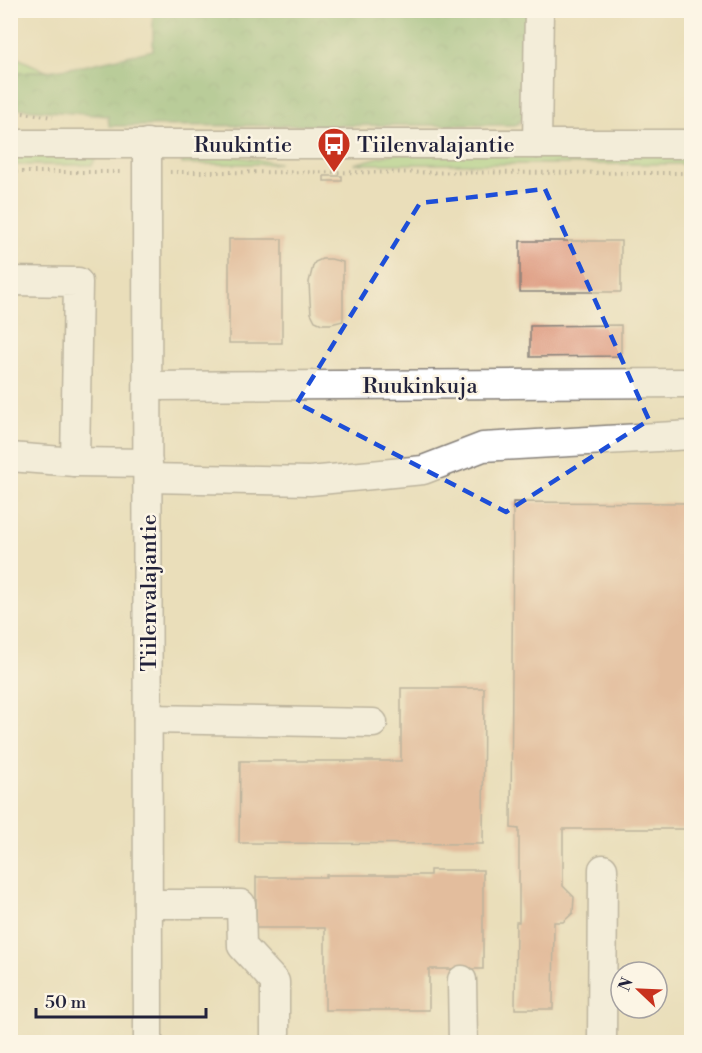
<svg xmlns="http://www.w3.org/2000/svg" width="702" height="1053" viewBox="0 0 702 1053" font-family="'Libre Bodoni',serif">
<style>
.green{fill:#9ed383;stroke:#607a5f;stroke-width:1.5}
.forest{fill:url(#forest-crowns);stroke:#506c56;stroke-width:1.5}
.building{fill:#dc957a}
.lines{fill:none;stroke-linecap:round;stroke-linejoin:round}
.minor-casing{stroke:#86807a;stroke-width:31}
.path{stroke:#86807a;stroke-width:4;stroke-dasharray:1.5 4.5;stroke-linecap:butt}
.minor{stroke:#fff;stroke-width:28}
.marked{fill:none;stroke:#1d4ed8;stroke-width:4.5;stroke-dasharray:12 8;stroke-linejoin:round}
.labels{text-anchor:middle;stroke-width:5;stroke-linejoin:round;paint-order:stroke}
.street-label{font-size:22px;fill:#22223b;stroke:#fcf5e5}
.poi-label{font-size:22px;fill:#22223b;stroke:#fcf5e5;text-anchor:start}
</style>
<defs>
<pattern id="forest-crowns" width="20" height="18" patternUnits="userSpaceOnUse" patternTransform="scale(1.5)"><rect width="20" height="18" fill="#7eb571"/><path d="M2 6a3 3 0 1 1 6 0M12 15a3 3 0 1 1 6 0" fill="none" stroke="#67935e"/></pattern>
</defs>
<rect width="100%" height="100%" fill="#fcf5e5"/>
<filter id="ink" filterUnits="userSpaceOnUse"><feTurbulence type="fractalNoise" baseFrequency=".0167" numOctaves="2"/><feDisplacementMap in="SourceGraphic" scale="12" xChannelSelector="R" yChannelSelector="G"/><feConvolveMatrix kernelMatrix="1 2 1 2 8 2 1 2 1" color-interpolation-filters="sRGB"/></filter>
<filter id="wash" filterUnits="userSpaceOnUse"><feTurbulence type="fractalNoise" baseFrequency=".008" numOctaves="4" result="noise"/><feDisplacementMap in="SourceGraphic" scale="24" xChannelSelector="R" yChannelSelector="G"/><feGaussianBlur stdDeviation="1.35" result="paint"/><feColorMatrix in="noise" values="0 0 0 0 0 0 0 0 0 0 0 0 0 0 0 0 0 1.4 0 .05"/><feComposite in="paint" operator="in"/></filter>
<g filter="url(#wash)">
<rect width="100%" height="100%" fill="#eadeba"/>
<g class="green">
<polygon points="11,55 46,71 11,74"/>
<polygon points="395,153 692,153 691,164 354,164"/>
<polygon points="11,154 94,154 95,160 92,165 11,165"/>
<path d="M218,154L278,163L276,164H182V161C192,153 205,154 218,154Z"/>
</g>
<polygon class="forest" points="153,11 531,11 526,116 516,125 109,126 108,116 11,108 11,74 46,71 83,66 153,50"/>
<g id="blocks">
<g class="building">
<rect x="324" y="176" width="18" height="5"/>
<rect x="229" y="239" width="53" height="104"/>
<rect x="520" y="241" width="101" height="51"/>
<polygon points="322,259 331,259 343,262 343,321 331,324 322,324 315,321 311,313 310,301 309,282 313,266 315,262"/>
<polygon points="621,325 621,356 530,357 530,326"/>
<polygon points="513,502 692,503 692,829 563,829 563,886 574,897 573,913 563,922 554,922 553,1009 515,1009 516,922 519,922 519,829 511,828"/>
<polygon points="401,688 484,688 483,844 239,843 240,761 401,761"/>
<polygon points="430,870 483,870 483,969 429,969 429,1010 325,1010 325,928 256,928 256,877 326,877 326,875 430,875"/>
</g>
</g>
</g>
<g filter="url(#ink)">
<use href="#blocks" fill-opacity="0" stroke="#86807a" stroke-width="1.5"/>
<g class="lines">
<defs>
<g id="minor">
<polyline points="147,143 148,1042"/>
<polyline points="10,144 692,144"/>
<polyline points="537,144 539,10"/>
<polyline points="10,281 78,282 75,462"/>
<polyline points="148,386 692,383"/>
<polyline points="10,457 75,462 148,463"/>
<polyline points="148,478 310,481 423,470 483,447 692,435"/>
<polyline points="148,719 373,723"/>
<polyline points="148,904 241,904 242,946 275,982 275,1042"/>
<polyline points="462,980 463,1042"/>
<polyline points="602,1042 603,869"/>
</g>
</defs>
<use href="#minor" class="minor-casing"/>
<g class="path">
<polyline points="23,113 53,117"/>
<polyline points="10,172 124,172"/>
<polyline points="170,172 692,173"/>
</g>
<use href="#minor" class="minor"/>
</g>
</g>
<path d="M0 0H702V1053H0ZM545,189L649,420L506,512L297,403L420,203Z" fill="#eadeba" fill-opacity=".55" fill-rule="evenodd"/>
<path class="marked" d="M545,189L649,420L506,512L297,403L420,203Z"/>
<defs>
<symbol id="bus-pin" viewBox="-11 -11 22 30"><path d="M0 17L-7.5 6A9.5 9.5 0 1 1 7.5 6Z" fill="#c8321e" stroke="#fcf5e5"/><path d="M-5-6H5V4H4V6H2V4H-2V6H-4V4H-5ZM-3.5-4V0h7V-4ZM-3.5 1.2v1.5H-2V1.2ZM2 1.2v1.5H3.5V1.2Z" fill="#fff"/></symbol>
</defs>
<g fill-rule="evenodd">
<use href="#bus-pin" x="315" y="125" width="38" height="52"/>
</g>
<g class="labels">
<g class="street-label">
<text x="243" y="152">Ruukintie</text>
<text x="420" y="393">Ruukinkuja</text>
<text transform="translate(148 593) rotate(-90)" y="8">Tiilenvalajantie</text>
</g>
<g class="poi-label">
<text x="357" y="152">Tiilenvalajantie</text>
</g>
</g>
<rect width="702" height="1053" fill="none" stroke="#fcf5e5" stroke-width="36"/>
<g transform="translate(639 990) rotate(293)"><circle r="28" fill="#fcf5e5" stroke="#a5a1a1" stroke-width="1.5"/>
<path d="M0-4.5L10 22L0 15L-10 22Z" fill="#c8321e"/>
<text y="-9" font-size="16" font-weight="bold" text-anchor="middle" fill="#22223b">N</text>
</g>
<path d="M36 1008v9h170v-9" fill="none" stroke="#22223b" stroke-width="3"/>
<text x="45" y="1008" font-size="18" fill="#22223b" stroke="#fcf5e5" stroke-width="4.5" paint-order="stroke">50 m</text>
</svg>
